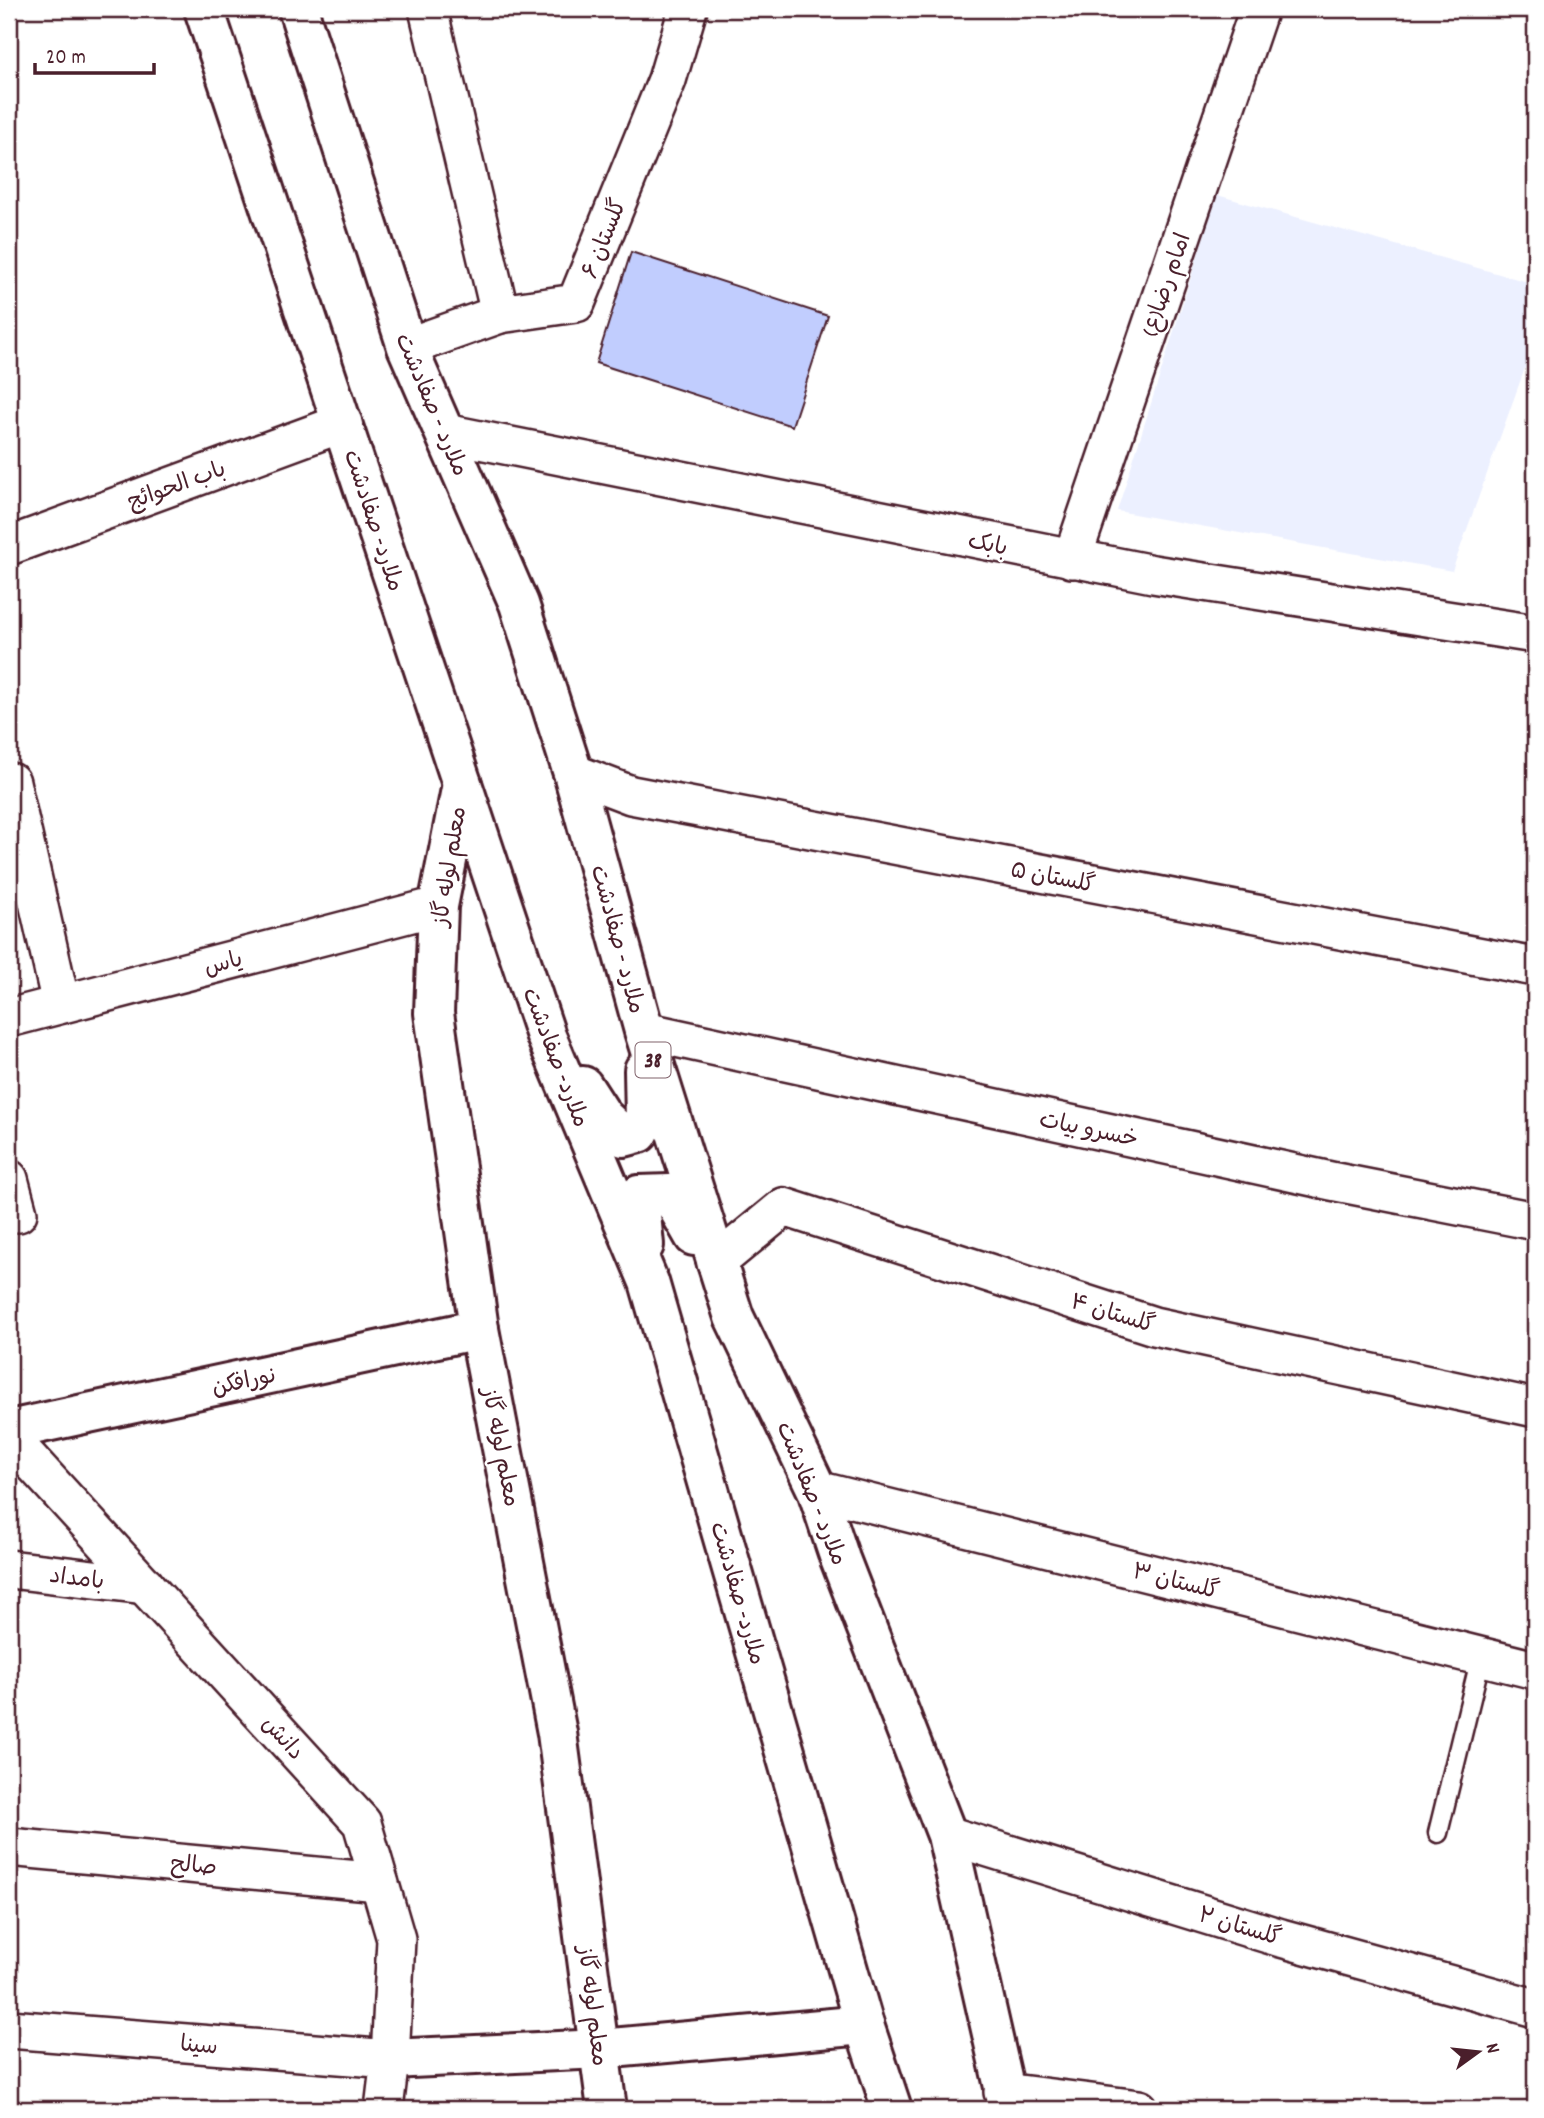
<svg xmlns="http://www.w3.org/2000/svg" width="1544" height="2118" viewBox="0 0 1544 2118" font-family="Dekko,'Playpen Sans Arabic',sans-serif">
<style>
.built{fill:#ecf0ff}
.building{fill:#c1cdfe;stroke:#4a1f2b;stroke-width:2}
.lines{fill:none;stroke-linecap:round;stroke-linejoin:round}
.lane-casing{stroke:#4a1f2b;stroke-width:23}
.street-casing{stroke:#4a1f2b;stroke-width:42}
.secondary-casing{stroke:#4a1f2b;stroke-width:44}
.highway-casing{stroke:#4a1f2b;stroke-width:44}
.lane{stroke:#fff;stroke-width:18}
.street{stroke:#fff;stroke-width:37}
.secondary{stroke:#fff;stroke-width:38}
.highway{stroke:#fff;stroke-width:38}
.labels{text-anchor:middle;stroke-width:5;stroke-linejoin:round;paint-order:stroke}
.shield{fill:#fff;stroke:#80626b;stroke-width:2}
.shield-label{font-size:21px;font-weight:bold;fill:#4a1f2b}
.street-label{font-size:23px;fill:#4a1f2b;stroke:#fff}
</style>
<rect width="100%" height="100%" fill="#fff"/>
<filter id="ink" filterUnits="userSpaceOnUse"><feTurbulence type="fractalNoise" baseFrequency=".0143" numOctaves="2"/><feDisplacementMap in="SourceGraphic" scale="14" xChannelSelector="R" yChannelSelector="G"/><feConvolveMatrix kernelMatrix="1 2 1 2 8 2 1 2 1" color-interpolation-filters="sRGB"/></filter>
<g filter="url(#ink)">
<polygon class="built" points="1217,195 1535,284 1535,340 1452,571 1117,511"/>
<polygon class="building" points="631,252 828,316 792,426 596,363"/>
<g class="lines">
<defs>
<polyline id="lane" points="1438,1833 1481,1657"/>
<g id="street">
<polyline points="428,9 500,314"/>
<polyline points="407,347 500,314 576,303 667,80 688,9"/>
<polyline points="445,433 1153,574 1535,634"/>
<polyline points="9,546 343,423"/>
<polyline points="1072,559 1259,9"/>
<polyline points="573,773 631,795 1535,967"/>
<polyline points="11,782 61,1004"/>
<polyline points="9,1018 438,906"/>
<polyline points="644,1031 1331,1181 1535,1221"/>
<polyline points="9,1179 18,1213"/>
<polyline points="716,1263 784,1207 1154,1326 1535,1408"/>
<polyline points="9,1437 362,1823 396,1939 390,2059 384,2109"/>
<polyline points="817,1490 1535,1670"/>
<polyline points="9,1569 145,1585"/>
<polyline points="947,1835 1281,1938 1535,2008"/>
<polyline points="9,1847 379,1882"/>
<polyline points="9,2029 390,2059"/>
<polyline points="1003,2092 1139,2109"/>
</g>
<g id="secondary">
<polyline points="462,784 438,906 434,1013 479,1329 557,1733 607,2109"/>
<polyline points="9,1430 479,1329"/>
<polyline points="390,2059 601,2049 864,2025"/>
</g>
<g id="highway">
<polyline points="204,9 546,1036 649,1282 864,2025 892,2109"/>
<polyline points="298,9 407,347 519,604 573,773 644,1031 734,1317 817,1490 840,1559 947,1835 1009,2109"/>
<polyline points="583,1086 603,1117 624,1137 639,1133 645,1121 644,1070"/>
<polyline points="644,1245 639,1195 670,1194 694,1236"/>
</g>
</defs>
<use href="#lane" class="lane-casing"/>
<use href="#street" class="street-casing"/>
<use href="#secondary" class="secondary-casing"/>
<use href="#highway" class="highway-casing"/>
<use href="#lane" class="lane"/>
<use href="#street" class="street"/>
<use href="#secondary" class="secondary"/>
<use href="#highway" class="highway"/>
</g>
</g>
<g class="labels">
<rect class="shield" x="635.5" y="1042.5" width="35" height="35" rx="5"/>
<g class="shield-label">
<text x="653" y="1067">38</text>
</g>
<g class="street-label">
<text transform="translate(603 238) rotate(-68)" y="8">گلستان ۶</text>
<text transform="translate(1165 284) rotate(-71)" y="8">امام رضا(ع)</text>
<text transform="translate(433 404) rotate(67)" y="8">ملارد - صفادشت</text>
<text transform="translate(176 484) rotate(-20)" y="8">باب الحوائج</text>
<text transform="translate(375 520) rotate(72)" y="8">ملارد- صفادشت</text>
<text transform="translate(988 543) rotate(11)" y="8">بابک</text>
<text transform="translate(448 866) rotate(-81)" y="8">معلم لوله گاز</text>
<text transform="translate(1053 876) rotate(11)" y="8">گلستان ۵</text>
<text transform="translate(619 939) rotate(75)" y="8">ملارد - صفادشت</text>
<text transform="translate(223 962) rotate(-15)" y="8">یاس</text>
<text transform="translate(557 1057) rotate(69)" y="8">ملارد- صفادشت</text>
<text transform="translate(1089 1128) rotate(12)" y="8">خسرو بیات</text>
<text transform="translate(1113 1312) rotate(17)" y="8">گلستان ۴</text>
<text transform="translate(244 1380) rotate(-12)" y="8">نورافکن</text>
<text transform="translate(502 1447) rotate(79)" y="8">معلم لوله گاز</text>
<text transform="translate(813 1493) rotate(68)" y="8">ملارد - صفادشت</text>
<text transform="translate(77 1577) rotate(7)" y="8">بامداد</text>
<text transform="translate(1176 1580) rotate(14)" y="8">گلستان ۳</text>
<text transform="translate(739 1593) rotate(74)" y="8">ملارد- صفادشت</text>
<text transform="translate(284 1737) rotate(48)" y="8">دانش</text>
<text transform="translate(194 1864) rotate(5)" y="8">صالح</text>
<text transform="translate(1240 1925) rotate(17)" y="8">گلستان ۲</text>
<text transform="translate(594 2006) rotate(83)" y="8">معلم لوله گاز</text>
<text transform="translate(199 2044) rotate(5)" y="8">سینا</text>
</g>
</g>
<rect width="1544" height="2118" fill="none" stroke="#fff" stroke-width="35"/>
<rect x="18" y="18" width="1509" height="2083" fill="none" stroke="#4a1f2b" stroke-width="2.5" filter="url(#ink)"/>
<g transform="translate(1478 2052) rotate(75)" stroke="#ffffff" stroke-width="5" paint-order="stroke">
<path d="M0-5L12 26L0 18L-12 26Z" fill="#4a1f2b"/>
<text y="-10" font-size="19" font-weight="bold" text-anchor="middle" fill="#4a1f2b">N</text>
</g>
<path d="M35 63v10h119v-10" fill="none" stroke="#4a1f2b" stroke-width="3.5"/>
<text x="46" y="63" font-size="21" fill="#4a1f2b" stroke="#ffffff" stroke-width="5" paint-order="stroke">20 m</text>
</svg>
